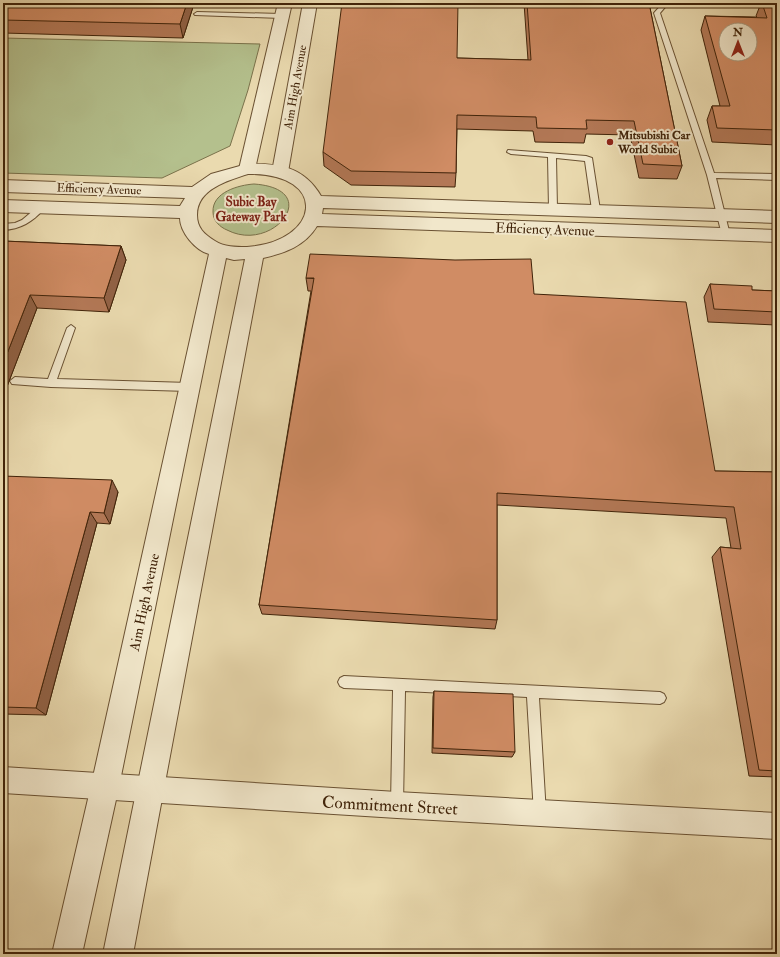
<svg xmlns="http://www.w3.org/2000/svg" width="780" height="957" viewBox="0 0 780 957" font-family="'IM FELL Double Pica',serif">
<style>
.green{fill:#b4c08d;stroke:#7a724b}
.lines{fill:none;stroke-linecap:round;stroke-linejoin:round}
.service-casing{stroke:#6a5132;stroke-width:2}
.minor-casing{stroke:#6a5132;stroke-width:2}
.tertiary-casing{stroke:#6a5132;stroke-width:2}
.service{fill:#f1e7cb;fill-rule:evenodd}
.minor{fill:#f1e7cb;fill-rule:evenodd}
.tertiary{fill:#f1e7cb;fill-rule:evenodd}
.wall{fill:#b37856;stroke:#402309}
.shaded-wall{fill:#926246;stroke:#402309}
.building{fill:#d08c64;stroke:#402309;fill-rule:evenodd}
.poi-dot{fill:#8f2418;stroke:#f1e7cb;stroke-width:1.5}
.labels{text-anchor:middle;stroke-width:4;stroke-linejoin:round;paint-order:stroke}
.far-street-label{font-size:12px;fill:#402309;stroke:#f1e7cb}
.far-poi-label{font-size:12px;font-weight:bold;fill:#402309;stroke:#f1e7cb;text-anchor:start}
.far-neighbourhood-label{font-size:13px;font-weight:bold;fill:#7a1f14;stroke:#f1e7cb}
.street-label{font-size:14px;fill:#402309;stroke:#f1e7cb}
.near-street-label{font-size:17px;fill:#402309;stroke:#f1e7cb}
</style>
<rect width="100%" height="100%" fill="#eadaaf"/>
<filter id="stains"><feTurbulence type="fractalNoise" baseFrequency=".005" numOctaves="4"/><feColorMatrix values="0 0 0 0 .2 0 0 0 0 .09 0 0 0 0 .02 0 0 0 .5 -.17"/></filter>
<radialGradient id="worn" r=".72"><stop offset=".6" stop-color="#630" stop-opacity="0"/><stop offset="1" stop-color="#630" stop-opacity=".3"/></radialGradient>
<g class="green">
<polygon points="3,38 260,44 248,90 230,146 162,178 3,173"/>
<path d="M254,184C325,189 273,254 227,230C220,227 213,221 213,212C212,192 239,185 254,184Z"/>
</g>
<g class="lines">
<defs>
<g id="service">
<polygon points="663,3 672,3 666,6 660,13 714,173 777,174 777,180 716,178 730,235 726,238 722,235 707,175 654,13"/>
<polygon points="197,12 281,14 284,16 281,18 195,15 194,14"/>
<polygon points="508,150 586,156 592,158 600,210 599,212 593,212 592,210 585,161 556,158 557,209 553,212 549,209 548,157 511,154 507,152"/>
<path d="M41,204L45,207L44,209C32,222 21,229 3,230V224L15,223L22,220Z"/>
<polygon points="71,325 75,328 57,379 189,383 194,387 189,391 51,387 12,384 10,381 15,377 48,379 67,328"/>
<polygon points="344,676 660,692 664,694 666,698 664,702 660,704 539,698 546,814 544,818 540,820 536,818 534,814 527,697 405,691 403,805 401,809 397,811 393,809 391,805 393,690 344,688 340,686 338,682 340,678"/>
</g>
<g id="minor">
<polygon points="278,3 292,3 255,169 253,173 247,174 241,173 239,169"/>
<polygon points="303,3 317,3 288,172 286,176 280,177 274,176 272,172"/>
<polygon points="3,767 397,792 777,813 777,839 397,818 3,793"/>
</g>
<path id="tertiary" d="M247,164C279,163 304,167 321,196L777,211V223L323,208L322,214L777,230V242L317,226C305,246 285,253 263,258L133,954H103L245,259L234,260L226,258L119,786L82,954H52L91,786L209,254C195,250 180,232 180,218L3,212V200L180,206L185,198L3,192V180L192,187L211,174ZM248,174C330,173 321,242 247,247C236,247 224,247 215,241C204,234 197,228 197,215C197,189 227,181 248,174Z"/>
</defs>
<use href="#service" class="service-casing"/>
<use href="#minor" class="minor-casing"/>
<use href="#tertiary" class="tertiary-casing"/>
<use href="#service" class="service"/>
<use href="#minor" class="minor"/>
<use href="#tertiary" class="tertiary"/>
</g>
<g class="wall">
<polygon points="3,3 193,7 183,38 3,33"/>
<polygon points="524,3 649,3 682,166 677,179 639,178 630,135 586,134 584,143 535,142 533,131 457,129 456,173 455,187 351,185 324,166 323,152 457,58 528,60"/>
<polygon points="761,3 777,3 777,145 712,142 707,120 712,106 720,106 701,30 705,16 757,17 756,16"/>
<polygon points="3,241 121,246 126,260 109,312 37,308 3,397"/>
<polygon points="306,278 534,294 715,471 777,472 777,777 749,776 712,557 720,547 731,548 726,518 497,505 497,620 495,629 262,614 259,605 311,291 308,291"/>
<polygon points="710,284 752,290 777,291 777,328 776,325 708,322 704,297"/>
<polygon points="3,476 118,492 110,524 97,523 46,715 3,714"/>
<polygon points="434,691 515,752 512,757 432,753 433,697"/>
</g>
<g class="shaded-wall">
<polygon points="187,3 193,3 193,7 183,38 180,24"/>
<polygon points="121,246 126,260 109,312 104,298"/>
<polygon points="30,295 37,308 3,397 3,364"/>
<polygon points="112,480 118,492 110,524 104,513"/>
<polygon points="90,512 97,523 46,715 36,708"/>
</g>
<g class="building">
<polygon points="3,3 187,3 180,24 3,20"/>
<polygon points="342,3 458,3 457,58 531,60 527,3 649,3 682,166 643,164 634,121 586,120 587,129 537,128 536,117 457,115 456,173 351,171 323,152"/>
<path d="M762,3H777V130L717,128L712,106H730L705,16L767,18ZM726,30H750V54H726Z"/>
<polygon points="3,241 121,246 104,298 30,295 3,364"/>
<polygon points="310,254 455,260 531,259 534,294 686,302 715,471 777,472 777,771 759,770 720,547 741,549 734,507 497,493 497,620 259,605 314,278 306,278"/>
<polygon points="710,284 752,286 752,290 777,291 777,312 714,309"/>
<polygon points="3,476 112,480 104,513 90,512 36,708 3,707"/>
<polygon points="434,691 513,694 515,752 433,748"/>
</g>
<circle class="poi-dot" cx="610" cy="142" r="4"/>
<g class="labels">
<g class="far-street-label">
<text transform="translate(295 87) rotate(-80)" y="4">Aim High Avenue</text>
<text transform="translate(99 189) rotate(2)" y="4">Efficiency Avenue</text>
</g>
<g class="far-poi-label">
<text x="618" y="139">Mitsubishi Car<tspan x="618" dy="14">World Subic</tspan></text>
</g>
<g class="far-neighbourhood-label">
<text x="251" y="206">Subic Bay<tspan x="251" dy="15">Gateway Park</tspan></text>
</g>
<g class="street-label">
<text transform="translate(545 229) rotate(2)" y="5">Efficiency Avenue</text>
<text transform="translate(144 602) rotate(-78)" y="5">Aim High Avenue</text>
</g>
<g class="near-street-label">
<text transform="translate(390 805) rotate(3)" y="6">Commitment Street</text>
</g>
</g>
<rect width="780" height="957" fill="none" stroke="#eadaaf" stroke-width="16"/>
<rect x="4" y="4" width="772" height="949" fill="none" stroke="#402309" stroke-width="2"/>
<rect x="8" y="8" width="764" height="941" fill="none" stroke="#402309"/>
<g transform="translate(738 42)"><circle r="19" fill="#f1e7cb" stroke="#aa997d"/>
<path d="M0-3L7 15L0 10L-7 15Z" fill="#8f2418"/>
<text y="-6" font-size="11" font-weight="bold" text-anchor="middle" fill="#402309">N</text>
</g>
<rect width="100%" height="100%" filter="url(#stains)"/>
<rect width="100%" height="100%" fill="url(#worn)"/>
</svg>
